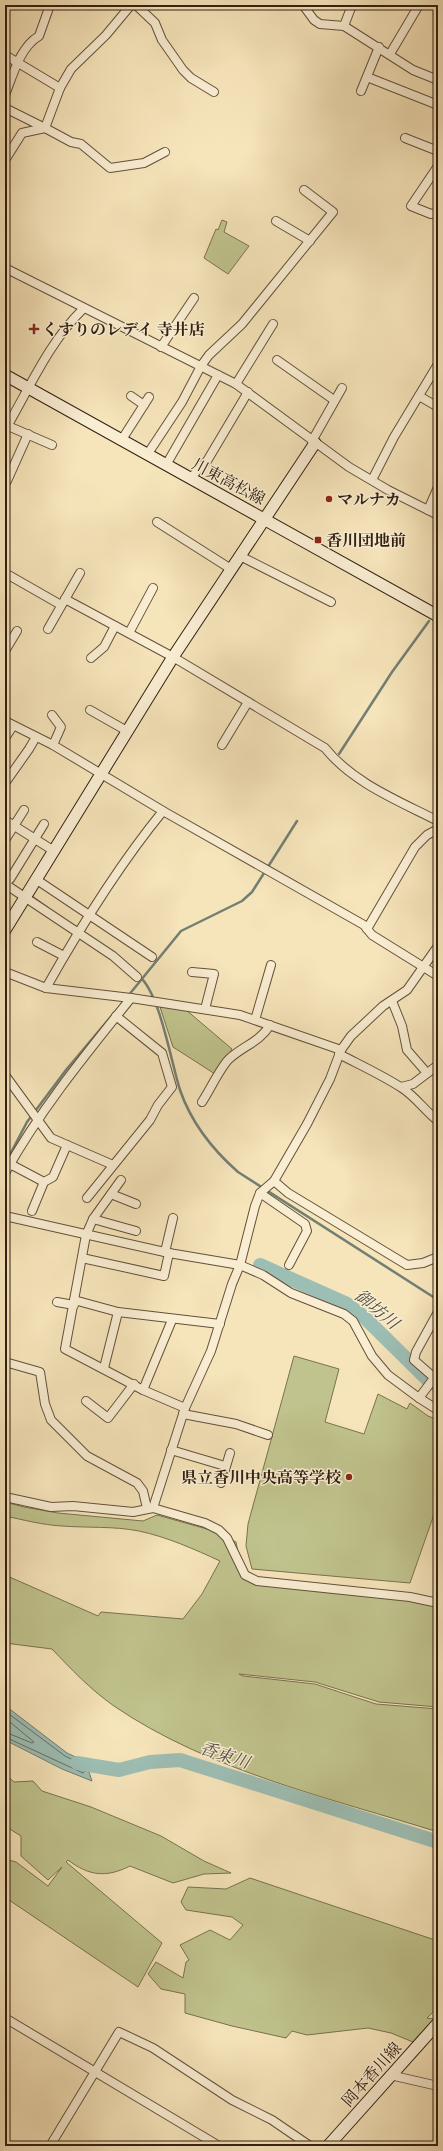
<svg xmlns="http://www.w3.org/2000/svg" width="443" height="2151" viewBox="0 0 443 2151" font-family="'EB Garamond','Noto Serif JP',serif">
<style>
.green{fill:#c0c38d;stroke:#79724f}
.water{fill:#9dbeb4;stroke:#727f73}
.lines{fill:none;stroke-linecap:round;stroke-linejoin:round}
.shore{stroke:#686f62;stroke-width:1}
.stream{stroke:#727f73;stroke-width:2.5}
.river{stroke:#9dbeb4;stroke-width:14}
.street-casing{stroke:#63513b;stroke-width:10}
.secondary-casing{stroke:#322011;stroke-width:13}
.street{stroke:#f9edd2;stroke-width:8}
.secondary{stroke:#f9edd2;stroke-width:11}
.poi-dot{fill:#8f2418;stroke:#f9edd2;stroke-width:1.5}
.labels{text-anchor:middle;stroke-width:3;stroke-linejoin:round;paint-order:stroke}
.poi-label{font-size:16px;font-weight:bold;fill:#322011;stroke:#f9edd2;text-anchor:start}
.street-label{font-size:16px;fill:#322011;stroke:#f9edd2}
.water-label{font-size:17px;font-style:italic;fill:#524f42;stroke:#f9edd2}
</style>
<rect width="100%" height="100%" fill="#f6e4ba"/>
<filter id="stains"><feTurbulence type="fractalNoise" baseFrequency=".005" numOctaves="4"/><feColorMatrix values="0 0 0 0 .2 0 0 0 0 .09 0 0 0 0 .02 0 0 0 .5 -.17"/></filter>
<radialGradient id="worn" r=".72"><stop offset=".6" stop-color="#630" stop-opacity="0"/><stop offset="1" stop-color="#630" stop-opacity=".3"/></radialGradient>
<g class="green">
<polygon points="222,220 227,222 224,232 249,246 228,274 204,258 216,229 218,230"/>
<polygon points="160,1007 185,1009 232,1049 215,1074 173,1047"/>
<polygon points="294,1356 339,1369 325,1422 364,1434 378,1394 407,1409 410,1403 428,1416 438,1420 438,1503 410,1583 252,1569 246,1546 248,1524"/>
<path d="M5,1502L24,1507L58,1513L143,1521L157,1515L214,1531L236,1542L239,1558L250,1581L410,1600L438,1606V1707L379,1702L315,1682L239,1674L243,1676L315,1684L376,1704L438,1709V1832C330,1798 209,1771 114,1706C91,1690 71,1669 52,1649L5,1643V1575L98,1616L101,1612L183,1619L202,1594L220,1561C194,1549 167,1537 139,1531C113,1526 88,1528 62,1526C43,1525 24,1520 5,1516Z"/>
<path d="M5,1774L14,1782L33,1781L42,1791L91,1807L161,1836L204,1861L231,1873L204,1874L173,1883L130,1866C106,1878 89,1876 68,1860L66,1862L162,1943L138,1987L6,1898L5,1866L8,1860L16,1862L48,1886L62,1867L48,1880L21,1856V1836L5,1826Z"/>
<polygon points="250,1878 438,1941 438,2007 427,2018 434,2019 413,2042 391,2033 368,2028 307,2035 292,2031 286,2038 232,2026 185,2013 185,1994 161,1989 148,1974 156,1962 183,1978 186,1962 189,1960 180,1945 210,1930 230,1940 243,1925 232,1917 186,1910 181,1902 188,1887 226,1889"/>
</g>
<polygon class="water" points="5,1703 7,1707 67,1753 95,1766 89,1772 92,1781 62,1769 5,1740"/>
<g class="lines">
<g class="shore">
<polyline points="5,1711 65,1756 86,1766 87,1769 83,1773 5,1737"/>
<polyline points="5,1718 34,1742 32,1743 5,1732"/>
</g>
<g class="stream">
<polyline points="339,754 392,672 429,621"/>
<polyline points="31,896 49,909"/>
<path d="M139,976C160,993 171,1062 180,1090C191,1122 213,1150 238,1172L438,1300"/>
<polyline points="128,996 181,931 242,901 252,892 297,821"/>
<polyline points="5,1164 27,1122 66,1070 125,1000"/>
</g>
<g class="river">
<polyline points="260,1265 347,1304 363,1316 428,1380 438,1386"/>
<polyline points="77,1763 119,1770 150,1762 180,1760 438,1842"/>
</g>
<defs>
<g id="street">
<polyline points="136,5 155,23 162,40 183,70 191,78 214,92"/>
<polyline points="303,5 314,20 320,24 344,26 413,70 438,80"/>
<polyline points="344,26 352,5"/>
<polyline points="390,54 419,5"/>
<polyline points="5,55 60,88 45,128 71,142 81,144 110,168 144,163 165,152"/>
<polyline points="367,77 438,105"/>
<polyline points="60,88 71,69 106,35 131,5"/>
<polyline points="361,91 379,47"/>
<path d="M5,95C13,75 20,47 39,36L50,5"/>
<polyline points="5,108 45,128"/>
<polyline points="405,138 438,151"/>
<polyline points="5,160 22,133 45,128"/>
<polyline points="438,166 411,206 431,214 438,213"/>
<polyline points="276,221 310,241"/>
<polyline points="5,268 236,384 349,467 388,490 438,515"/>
<polyline points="161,347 194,298"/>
<polyline points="277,360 334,400"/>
<polyline points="236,384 273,324"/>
<polyline points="131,396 144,405"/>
<polyline points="419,396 438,407"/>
<polyline points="8,426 52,445"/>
<path d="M5,430C29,389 49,342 83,309"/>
<polyline points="121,441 149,397"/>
<polyline points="312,441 342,388"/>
<polyline points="147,455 182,402 201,366 209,355 242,324 333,212 304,190"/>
<polyline points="166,465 218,375"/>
<polyline points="191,478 201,466 207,461 248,392"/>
<polyline points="5,480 7,481 28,434"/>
<polyline points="372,480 394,437 438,364"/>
<polyline points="428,510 438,487"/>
<polyline points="157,522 231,569"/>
<polyline points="240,556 331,602"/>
<polyline points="5,573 61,605"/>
<path d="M65,599L173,657L325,748C353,783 399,801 438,821"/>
<polyline points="48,629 80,573"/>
<polyline points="129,633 153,588"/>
<polyline points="5,651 17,631"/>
<polyline points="91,658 104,647 115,626"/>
<polyline points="90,710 127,731"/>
<polyline points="52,715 61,727 53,745"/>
<polyline points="5,721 53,745 163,811 364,925 372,935 438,976"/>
<polyline points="5,738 13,726"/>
<polyline points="222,745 248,702"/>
<polyline points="5,783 29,749 36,737"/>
<polyline points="5,820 54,851"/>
<polyline points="5,840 24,810"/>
<polyline points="10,879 44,824"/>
<polyline points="37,880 152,957"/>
<polyline points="5,884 113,956 137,977"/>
<polyline points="367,929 415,847 427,835 438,829"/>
<polyline points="37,942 64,956"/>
<polyline points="5,972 46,988 131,998 240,1015 341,1050"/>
<polyline points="192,972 214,974 205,1009"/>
<path d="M46,988C81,926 118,866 163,811"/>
<polyline points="392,1001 402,1026 407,1050 427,1073"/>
<polyline points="255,1020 271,965"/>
<path d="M339,1054C360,1065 382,1075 402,1088C416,1097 425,1111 438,1121"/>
<polyline points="5,1075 51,1138 113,1165"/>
<polyline points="401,1087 413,1084 438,1065"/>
<path d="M202,1102C210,1090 220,1068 229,1059C243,1046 260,1042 270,1025"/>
<polyline points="10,1164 44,1182"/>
<path d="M5,1173C40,1110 86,1054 131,998"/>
<polyline points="121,1180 93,1219 86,1235 65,1349 143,1390 185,1408"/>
<polyline points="274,1181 288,1193 407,1265 423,1263 438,1257"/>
<polyline points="260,1193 305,1224 307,1231 289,1265"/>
<polyline points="111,1194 136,1204"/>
<polyline points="87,1198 150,1120 158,1105 172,1087 162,1053 116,1016"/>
<polyline points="32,1211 44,1182 53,1177 67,1145"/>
<polyline points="5,1216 169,1253 240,1265 263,1275 291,1293 344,1314 353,1321 372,1356 388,1375 419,1398 438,1410"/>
<polyline points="93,1219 136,1231"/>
<polyline points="165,1252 173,1218"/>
<polyline points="82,1258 164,1276 169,1253"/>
<polyline points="74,1300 118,1312 220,1324"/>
<polyline points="57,1302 74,1305"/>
<polyline points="438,1312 416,1352 414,1360 438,1381"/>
<polyline points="5,1362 40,1372 45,1404 51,1420 87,1456 137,1483 143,1491 147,1508"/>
<polyline points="104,1368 118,1312"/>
<polyline points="143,1390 172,1320"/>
<polyline points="419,1398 434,1378"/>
<polyline points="86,1401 108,1418 134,1384"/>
<polyline points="183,1414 236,1424 268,1435"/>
<polyline points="171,1450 225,1466"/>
<polyline points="221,1483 230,1453"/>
<polyline points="5,1497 51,1507 73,1506 133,1512 153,1508 205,1523 219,1530 227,1538 245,1575 257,1581 410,1597 438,1603"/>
<polyline points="153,1508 185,1408 211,1351 232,1284 240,1265 255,1206 260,1193 274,1181 307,1124 330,1079 341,1050 351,1036 383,1006 407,990 438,946"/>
<polyline points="5,2018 219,2146"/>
<polyline points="390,2075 438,2086"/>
<polyline points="50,2146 119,2032 153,2048 232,2100 272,2120 310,2146"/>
</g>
<g id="secondary">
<path d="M5,375C149,456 294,535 438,616"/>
<polyline points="5,930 173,657 315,443"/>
<polyline points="328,2146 438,2023"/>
</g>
</defs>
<use href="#street" class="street-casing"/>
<use href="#secondary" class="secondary-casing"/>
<use href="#street" class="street"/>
<use href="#secondary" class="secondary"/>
</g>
<g class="poi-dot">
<path d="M32 323h4v4h4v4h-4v4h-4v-4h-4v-4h4z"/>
<circle cx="329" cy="499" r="4"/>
<rect x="314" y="536" width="8" height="8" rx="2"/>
<circle cx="349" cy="1477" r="4"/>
</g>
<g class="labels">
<g class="poi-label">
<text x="42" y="335">くすりのレデイ 寺井店</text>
<text x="337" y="505">マルナカ</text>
<text x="326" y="546">香川団地前</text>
<text x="341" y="1483" text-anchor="end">県立香川中央高等学校</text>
</g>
<g class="street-label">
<text transform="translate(229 481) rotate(28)" y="6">川東高松線</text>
<text transform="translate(371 2074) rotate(-48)" y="6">岡本香川線</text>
</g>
<g class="water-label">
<text transform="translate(377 1309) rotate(40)" y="6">御坊川</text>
<text transform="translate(225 1755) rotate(18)" y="6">香東川</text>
</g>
</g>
<rect width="443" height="2151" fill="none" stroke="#f6e4ba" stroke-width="20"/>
<rect x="6" y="6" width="431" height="2139" fill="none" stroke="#322011" stroke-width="2"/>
<rect x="10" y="10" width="423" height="2131" fill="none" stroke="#322011"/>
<rect width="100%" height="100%" filter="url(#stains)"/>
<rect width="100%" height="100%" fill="url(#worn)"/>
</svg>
